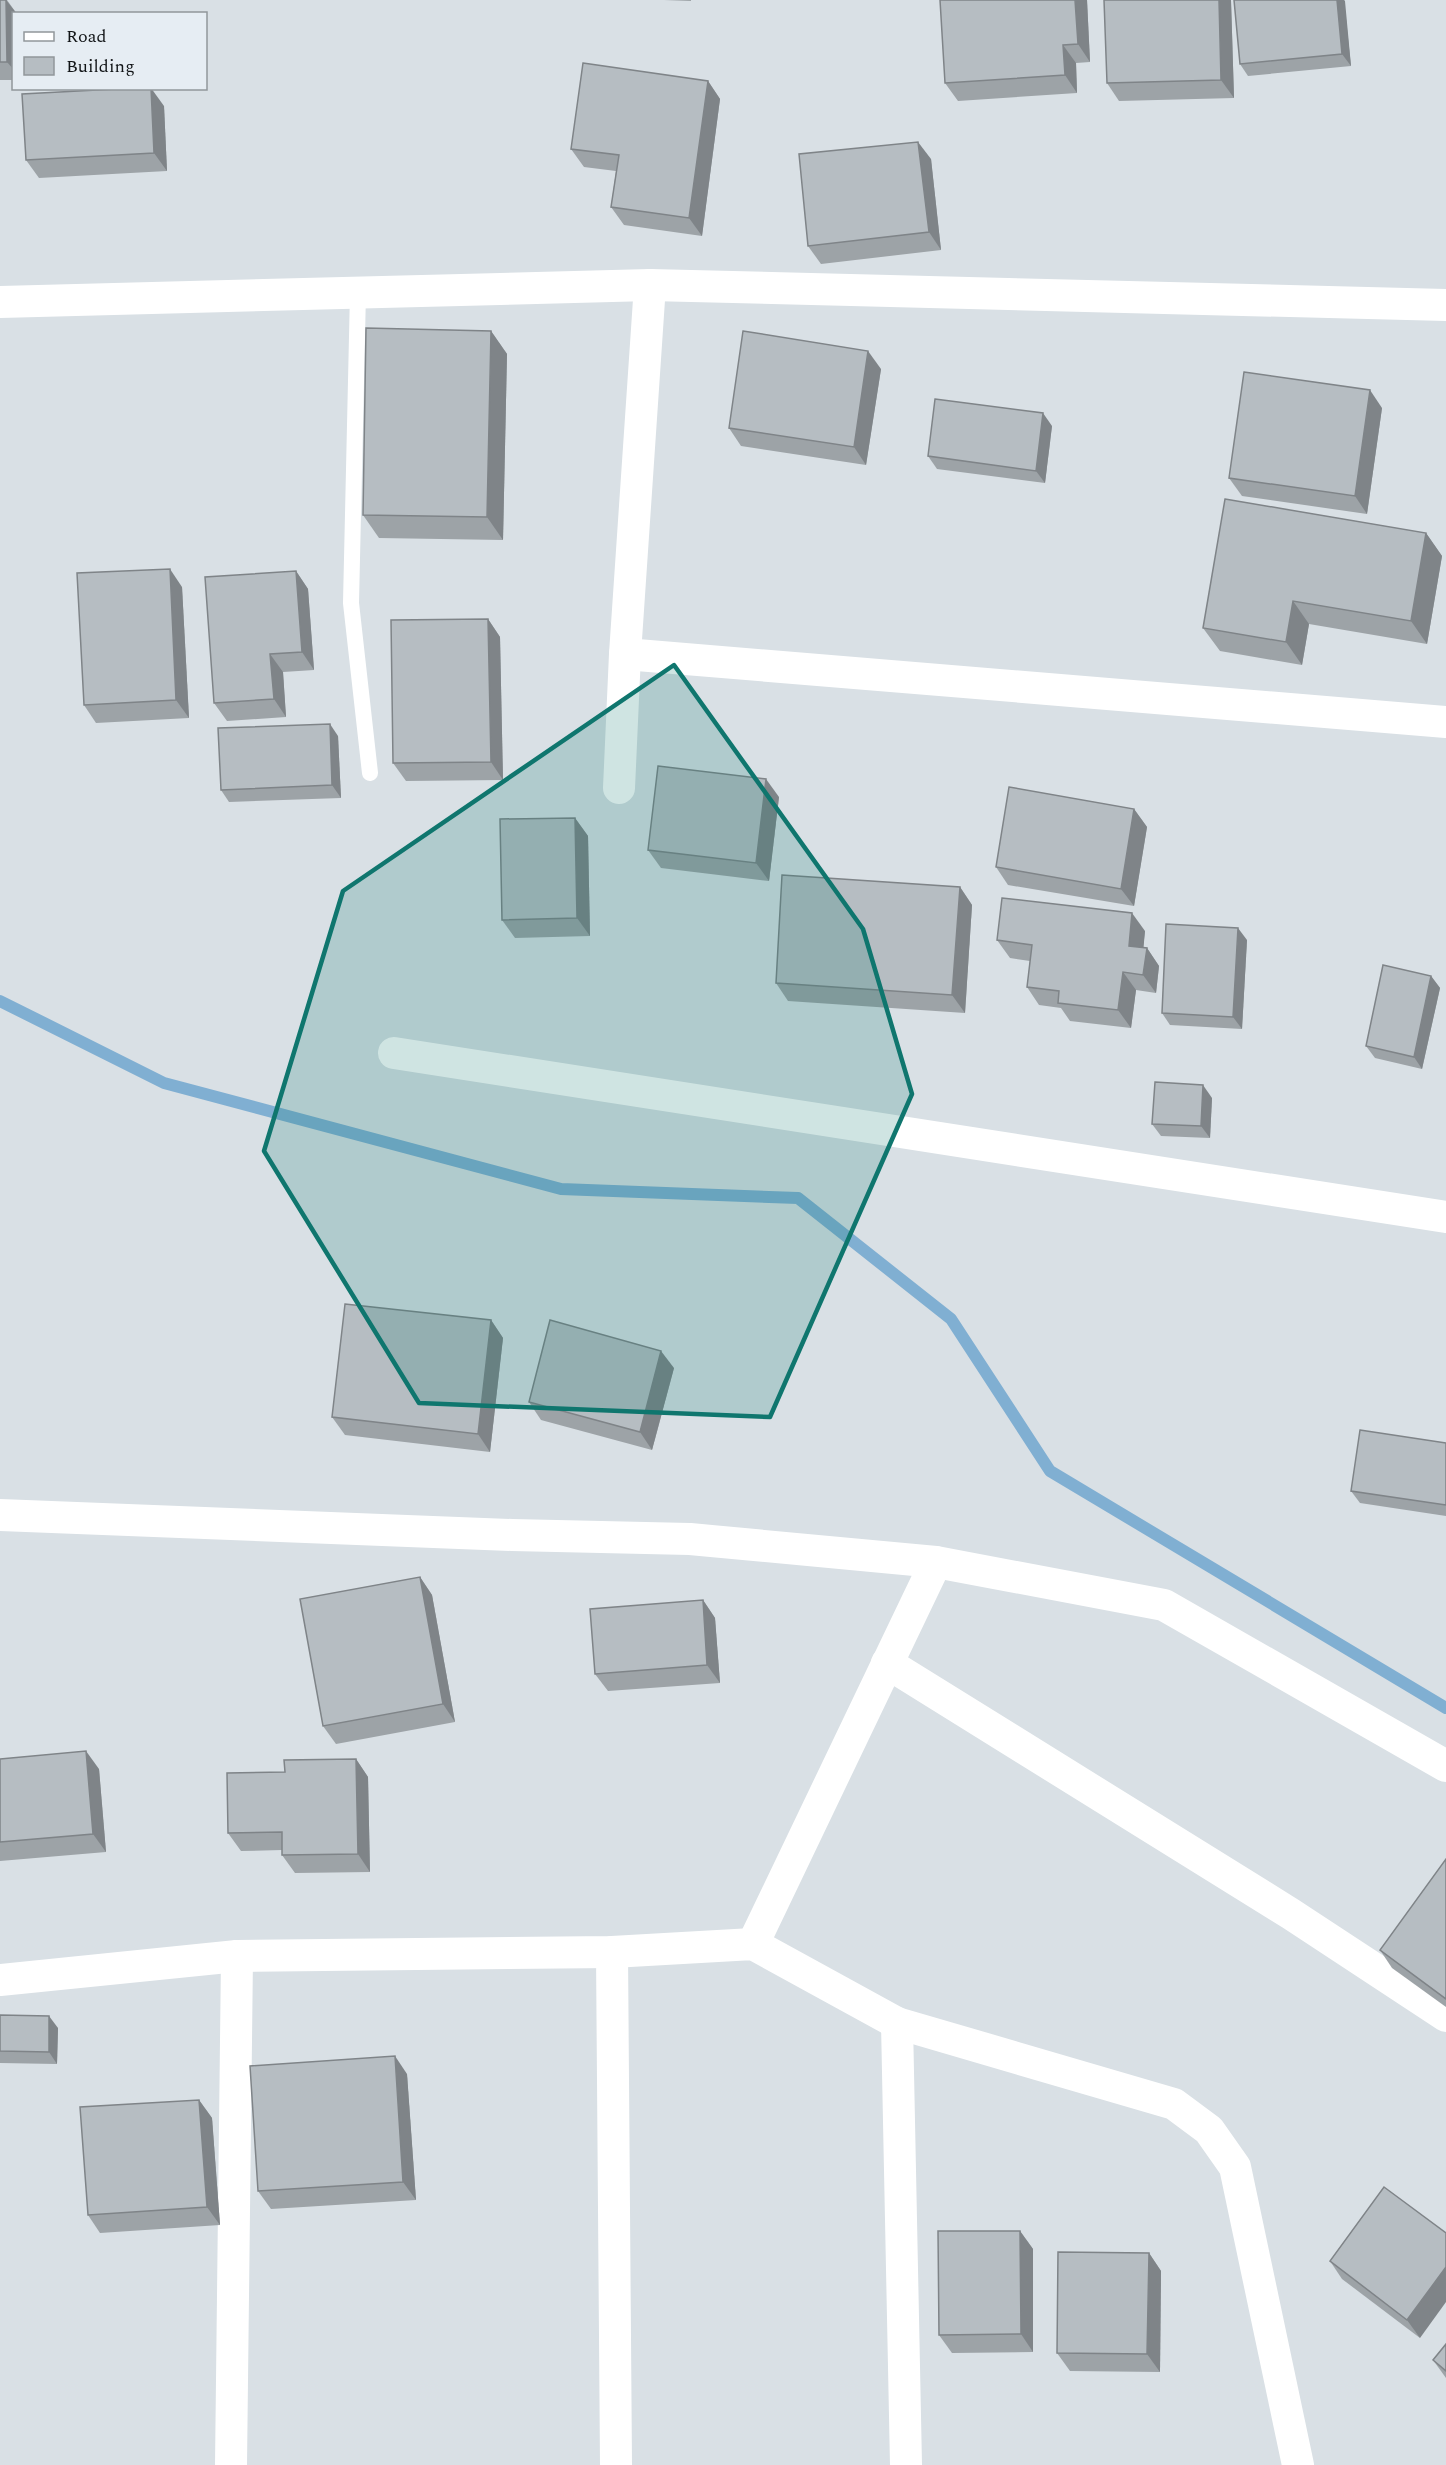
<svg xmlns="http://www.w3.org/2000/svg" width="1446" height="2465" viewBox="0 0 1446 2465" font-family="Spectral,serif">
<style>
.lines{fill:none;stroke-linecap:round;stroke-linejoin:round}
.stream{stroke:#80afd2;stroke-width:12}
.service{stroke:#fff;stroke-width:16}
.minor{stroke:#fff;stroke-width:32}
.wall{fill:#9da3a7}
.shaded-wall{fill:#7f8488}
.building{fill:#b6bdc2;stroke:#7f8488;stroke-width:1.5}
.marked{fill:#0f766e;fill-opacity:0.2;stroke:#0f766e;stroke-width:4.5;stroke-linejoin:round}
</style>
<rect width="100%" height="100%" fill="#d9e0e5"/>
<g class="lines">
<polyline class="stream" points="0,1001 164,1083 561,1189 798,1198 951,1319 1050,1471 1446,1708"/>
<polyline class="service" points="358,292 351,603 370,773"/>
<g class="minor">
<polyline points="0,302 650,285 1446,305"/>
<polyline points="625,654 1446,722"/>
<polyline points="619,788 625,654 650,285"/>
<polyline points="394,1053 1446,1217"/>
<polyline points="0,1515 512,1535 690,1539 936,1562 1164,1605 1446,1766"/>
<polyline points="887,1663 1291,1914 1446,2016"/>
<polyline points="753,1944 936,1562"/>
<polyline points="612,1952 616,2465"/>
<polyline points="0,1980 237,1956 612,1952 753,1944 897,2023 1174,2104 1209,2130 1235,2167 1298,2465"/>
<polyline points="897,2023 906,2465"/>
<polyline points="231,2465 237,1956"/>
</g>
</g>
<g class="wall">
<polygon points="0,0 7,0 17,14 14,14 14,80 0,80"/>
<polygon points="664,0 691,0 691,1"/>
<polygon points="1087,0 1090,62 1076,63 1077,93 958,101 945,83"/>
<polygon points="1231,0 1234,98 1119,101 1107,83"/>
<polygon points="1234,0 1344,0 1351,66 1248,76 1240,64"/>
<polygon points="708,81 720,99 702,236 624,225 611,207 616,171 584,167 571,149"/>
<polygon points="164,106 167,171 39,178 26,160"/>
<polygon points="931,159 941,250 821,264 808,246"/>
<polygon points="491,331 507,354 503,540 379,538 363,515"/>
<polygon points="881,369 866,465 741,446 729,428"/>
<polygon points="1382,408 1367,514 1242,496 1229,478"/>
<polygon points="1052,426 1045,483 937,469 928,456"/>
<polygon points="1426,533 1442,556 1427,644 1309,624 1302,665 1220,651 1203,628"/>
<polygon points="296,571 308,589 314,670 283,672 286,717 227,721 214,703"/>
<polygon points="182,587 189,718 96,723 84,705"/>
<polygon points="488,619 500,637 503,780 406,781 393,763"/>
<polygon points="338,736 341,798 229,802 221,790"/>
<polygon points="779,797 769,881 661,868 648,850"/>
<polygon points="1134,809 1147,827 1134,906 1008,885 996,867"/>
<polygon points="575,818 588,836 590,936 515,938 502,920"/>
<polygon points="960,887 972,905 965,1013 788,1001 776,983"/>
<polygon points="1145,931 1143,948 1147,948 1159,966 1156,993 1136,990 1131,1028 1070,1021 1061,1008 1039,1005 1027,987 1030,961 1010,958 997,940"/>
<polygon points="1247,940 1242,1029 1170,1025 1162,1013"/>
<polygon points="1431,976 1440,988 1422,1069 1375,1058 1366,1046"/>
<polygon points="1212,1098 1210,1138 1161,1136 1152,1124"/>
<polygon points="491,1320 503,1338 490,1452 345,1435 332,1417"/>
<polygon points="674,1368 652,1450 541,1420 529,1402"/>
<polygon points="1446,1443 1446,1516 1360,1503 1351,1491"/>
<polygon points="420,1577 432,1595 455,1722 336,1744 323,1726"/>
<polygon points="703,1600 715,1618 720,1683 608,1691 595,1674"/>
<polygon points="0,1759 99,1769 106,1852 0,1861"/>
<polygon points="356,1759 368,1777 370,1872 295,1873 282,1855 282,1850 241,1851 228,1833 285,1772"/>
<polygon points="1446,1859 1446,2007 1392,1968 1380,1950"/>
<polygon points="0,2015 58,2028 57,2064 0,2063"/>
<polygon points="407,2074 416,2200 271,2209 258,2191"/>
<polygon points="199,2100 212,2118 220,2225 100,2233 88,2215"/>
<polygon points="1384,2187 1420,2338 1342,2279 1330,2261"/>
<polygon points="1020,2231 1033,2249 1033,2352 952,2353 939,2335"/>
<polygon points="1149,2253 1161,2271 1160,2372 1070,2371 1057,2353"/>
<polygon points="1446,2344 1446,2378 1433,2360"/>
</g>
<g class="shaded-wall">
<polygon points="6,0 17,14 14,14 14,70 7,62"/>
<polygon points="1075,0 1087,0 1090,62 1078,44"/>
<polygon points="1219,0 1231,0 1234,98 1221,80"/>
<polygon points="1337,0 1344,0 1345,1 1351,66 1342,54"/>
<polygon points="1063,45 1076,63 1077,93 1065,75"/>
<polygon points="708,81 720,99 702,236 689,218"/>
<polygon points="151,88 164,106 167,171 154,153"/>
<polygon points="918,142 931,159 941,250 929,232"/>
<polygon points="491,331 507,354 503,540 487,517"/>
<polygon points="868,351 881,369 866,465 854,447"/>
<polygon points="1370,390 1382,408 1367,514 1355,496"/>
<polygon points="1043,413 1052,426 1045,483 1036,471"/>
<polygon points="1426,533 1442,556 1427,644 1411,621"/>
<polygon points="170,569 182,587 189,718 176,700"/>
<polygon points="296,571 308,589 314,670 302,652"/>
<polygon points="1293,601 1309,624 1302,665 1286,642"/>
<polygon points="488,619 500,637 503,780 491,762"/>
<polygon points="270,654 283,672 286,717 274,699"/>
<polygon points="330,724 338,736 341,798 332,785"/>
<polygon points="766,779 779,797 769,881 756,863"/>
<polygon points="1134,809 1147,827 1134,906 1121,889"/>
<polygon points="575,818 588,836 590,936 577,918"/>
<polygon points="960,887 972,905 965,1013 952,995"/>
<polygon points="1132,913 1145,931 1142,964 1129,946"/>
<polygon points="1238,928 1247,940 1242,1029 1233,1017"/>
<polygon points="1147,948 1159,966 1156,993 1143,975"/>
<polygon points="1123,972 1136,990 1131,1028 1118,1010"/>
<polygon points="1431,976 1440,988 1422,1069 1414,1057"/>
<polygon points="1203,1085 1212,1098 1210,1138 1201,1126"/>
<polygon points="491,1320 503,1338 490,1452 478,1434"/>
<polygon points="661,1351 674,1368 652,1450 640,1432"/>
<polygon points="420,1577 432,1595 455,1722 443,1704"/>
<polygon points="703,1600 715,1618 720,1683 707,1665"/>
<polygon points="86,1751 99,1769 106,1852 93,1834"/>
<polygon points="356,1759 368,1777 370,1872 358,1854"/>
<polygon points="49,2016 58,2028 57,2064 49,2052"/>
<polygon points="395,2056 407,2074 416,2200 403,2182"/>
<polygon points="199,2100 212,2118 220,2225 207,2207"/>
<polygon points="1020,2231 1033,2249 1033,2352 1021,2334"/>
<polygon points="1149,2253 1161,2271 1160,2372 1147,2354"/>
<polygon points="1446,2267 1446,2302 1420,2338 1407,2320"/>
</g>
<g class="building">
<polygon points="0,0 6,0 7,62 0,62"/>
<polygon points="940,0 1075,0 1078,44 1063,45 1065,75 945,83"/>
<polygon points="1104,0 1219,0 1221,80 1107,83"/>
<polygon points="1234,0 1337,0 1342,54 1240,64"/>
<polygon points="583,63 708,81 689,218 611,207 619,155 571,149"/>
<polygon points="135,88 151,88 154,153 26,160 22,94"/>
<polygon points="918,142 929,232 808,246 799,154"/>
<polygon points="366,328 491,331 487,517 363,515"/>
<polygon points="743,331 868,351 854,447 729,428"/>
<polygon points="1244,372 1370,390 1355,496 1229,478"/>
<polygon points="935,399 1043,413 1036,471 928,456"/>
<polygon points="1225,499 1426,533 1411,621 1293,601 1286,642 1203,628"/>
<polygon points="170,569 176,700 84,705 77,573"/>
<polygon points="296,571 302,652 270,654 274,699 214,703 205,577"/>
<polygon points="488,619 491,762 393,763 391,620"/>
<polygon points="330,724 332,785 221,790 218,728"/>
<polygon points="658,766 766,779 756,863 648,850"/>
<polygon points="1009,787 1134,809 1121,889 996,867"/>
<polygon points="575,818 577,918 502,920 500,819"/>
<polygon points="782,875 960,887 952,995 776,983"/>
<polygon points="1002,898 1132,913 1129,946 1147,948 1143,975 1123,972 1118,1010 1058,1003 1059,991 1027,987 1032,945 997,940"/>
<polygon points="1166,924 1238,928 1233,1017 1162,1013"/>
<polygon points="1383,965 1431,976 1414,1057 1366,1046"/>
<polygon points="1155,1082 1203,1085 1201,1126 1152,1124"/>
<polygon points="345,1304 491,1320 478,1434 332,1417"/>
<polygon points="550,1320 661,1351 640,1432 529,1402"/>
<polygon points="1360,1430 1446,1443 1446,1505 1351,1491"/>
<polygon points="420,1577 443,1704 323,1726 300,1599"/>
<polygon points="703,1600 707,1665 595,1674 590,1609"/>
<polygon points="86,1751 93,1834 0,1842 0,1759"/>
<polygon points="356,1759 358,1854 282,1855 282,1832 228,1833 227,1773 285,1772 284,1760"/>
<polygon points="1446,1859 1446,1999 1380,1950"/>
<polygon points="0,2015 49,2016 49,2052 0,2051"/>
<polygon points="395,2056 403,2182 258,2191 250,2066"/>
<polygon points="199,2100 207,2207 88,2215 80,2107"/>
<polygon points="1384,2187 1446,2233 1446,2267 1407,2320 1330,2261"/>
<polygon points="938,2231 1020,2231 1021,2334 939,2335"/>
<polygon points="1058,2252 1149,2253 1147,2354 1057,2353"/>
<polygon points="1446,2344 1446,2371 1433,2360"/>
</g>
<path class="marked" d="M674,665L863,929L912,1094L770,1417L419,1403L264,1151L343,891Z"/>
<rect x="12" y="12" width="195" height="78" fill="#e6edf3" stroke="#91979b" stroke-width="1.5"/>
<rect x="24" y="32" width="30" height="9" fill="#ffffff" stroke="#91979b" stroke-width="1.5"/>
<text x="66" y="42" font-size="18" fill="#121517">Road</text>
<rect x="24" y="57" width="30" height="18" fill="#b6bdc2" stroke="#91979b" stroke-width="1.5"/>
<text x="66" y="72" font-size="18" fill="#121517">Building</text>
</svg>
